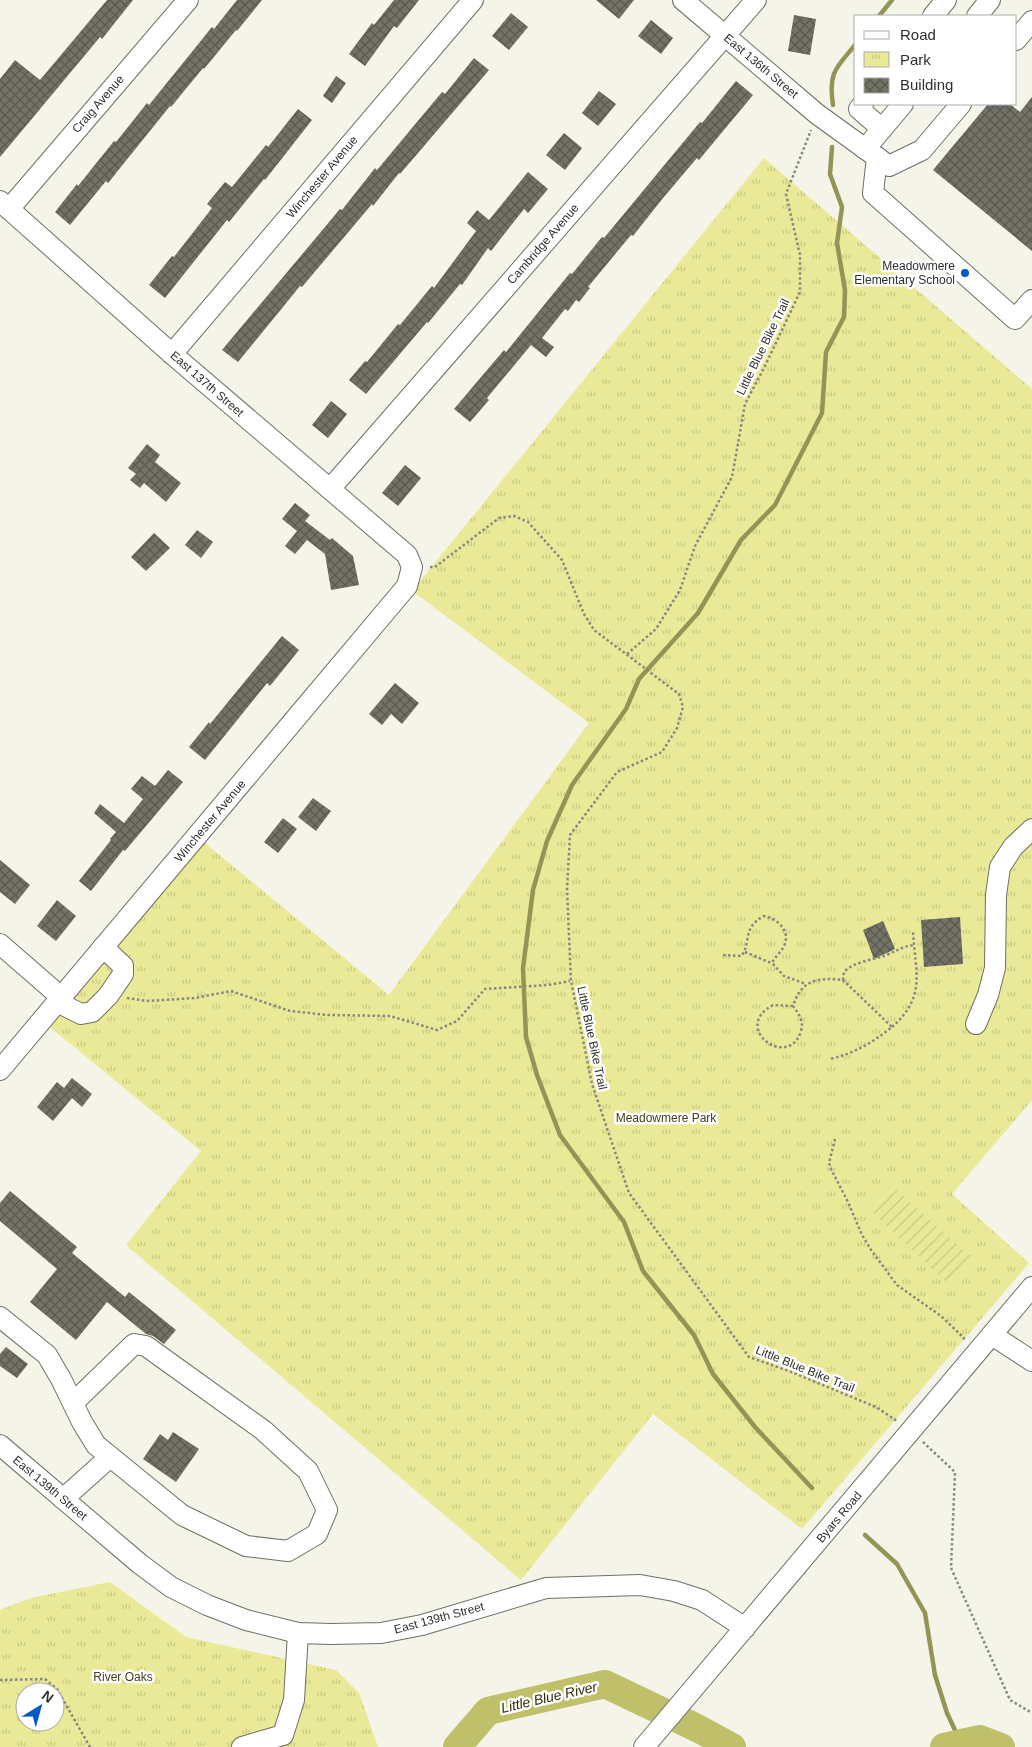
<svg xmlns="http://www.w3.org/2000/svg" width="1032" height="1747" viewBox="0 0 1032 1747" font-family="Arial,sans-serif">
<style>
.park{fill:url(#park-tufts);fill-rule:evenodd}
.garden{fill:url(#garden-furrows)}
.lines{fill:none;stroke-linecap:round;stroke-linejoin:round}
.stream{stroke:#959457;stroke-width:4.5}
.river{stroke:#c1c06a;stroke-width:28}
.building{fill:url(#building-cross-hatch)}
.minor-casing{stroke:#6f6f64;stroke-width:22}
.path{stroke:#878880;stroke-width:2.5;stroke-dasharray:2.5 2.5;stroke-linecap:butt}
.minor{stroke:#fff;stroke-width:20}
.poi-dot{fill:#045ac3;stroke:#fff;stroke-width:2}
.labels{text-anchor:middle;stroke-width:5;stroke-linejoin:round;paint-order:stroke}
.street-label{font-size:12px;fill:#2e2f2a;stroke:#fff}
.poi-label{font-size:12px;fill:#2e2f2a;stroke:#fff;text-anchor:end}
.park-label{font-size:12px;fill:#403f1a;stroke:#fff}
.water-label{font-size:14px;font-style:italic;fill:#2f2e08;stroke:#fff}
</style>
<defs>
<pattern id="park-tufts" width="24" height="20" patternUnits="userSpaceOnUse" patternTransform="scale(1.25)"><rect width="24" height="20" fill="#e9e997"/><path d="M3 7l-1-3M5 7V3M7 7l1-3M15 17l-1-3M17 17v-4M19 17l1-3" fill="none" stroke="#c8c882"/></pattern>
<pattern id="garden-furrows" width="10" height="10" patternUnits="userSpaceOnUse" patternTransform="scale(1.25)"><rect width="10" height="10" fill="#e9e997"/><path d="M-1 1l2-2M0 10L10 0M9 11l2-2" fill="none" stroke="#c8c882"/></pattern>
<pattern id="building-cross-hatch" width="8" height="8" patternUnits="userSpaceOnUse" patternTransform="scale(1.25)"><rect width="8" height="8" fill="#727267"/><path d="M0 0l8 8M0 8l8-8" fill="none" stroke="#595950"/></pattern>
</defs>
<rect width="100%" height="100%" fill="#f4f4e8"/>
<g class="park">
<polygon points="764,158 1032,389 1032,1100 952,1194 1029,1263 802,1529 653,1414 521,1580 126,1245 201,1151 45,1023 205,843 389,995 589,723 412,591"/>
<path d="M110,1582L186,1637L336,1670L359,1693L378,1747H0V1610L31,1598ZM25,1692H55V1722H25Z"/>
</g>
<polygon class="garden" points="891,1185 972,1258 949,1285 869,1209"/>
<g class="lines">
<g class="stream">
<polyline points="879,16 892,0"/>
<path d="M833,105C828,72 836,68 856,44"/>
<polyline points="812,1488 755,1427 713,1374 694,1335 643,1271 624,1222 560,1135 537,1075 526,1037 523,968 533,890 547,841 572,785 626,709 639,679 698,613 741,540 775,505 822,413 826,352 844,317 845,290 837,243 842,207 830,174 832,147"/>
<polyline points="865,1535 897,1564 925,1613 935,1675 947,1713 961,1743"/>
</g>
<g class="river">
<polyline points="457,1747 488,1711 605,1684 699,1729 732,1747"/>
<polyline points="944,1747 980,1739 1001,1747"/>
</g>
</g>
<g class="building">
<polygon points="107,0 133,0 102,39 100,37 0,157 0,79 15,60 40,80"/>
<polygon points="237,0 262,0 237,31 236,30 204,69 203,68 171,107 170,106 108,183 106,181 70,225 55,212 77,184 78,186 114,141 116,142 147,103 149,105 212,27 214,29"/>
<polygon points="394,0 419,0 397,28 394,26 365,66 349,54 372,23 374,25"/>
<polygon points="596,0 634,0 619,19"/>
<polygon points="511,13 528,27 509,50 492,36"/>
<polygon points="794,15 816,19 810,55 788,51"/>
<polygon points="651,20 673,38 661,54 638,36"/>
<polygon points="474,58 489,70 400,174 399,173 373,206 372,204 302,287 300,286 238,362 222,350 340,209 342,210 375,168 377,170 442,92 445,94"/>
<polygon points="336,76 346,83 332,103 323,96"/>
<polygon points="736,81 753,95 699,160 697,158 663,198 633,236 631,235 588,287 590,288 579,302 576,300 568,311 565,309 542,338 554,347 546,357 531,345 487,398 489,400 470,422 454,409 504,350 506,352 570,273 572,274 602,237 604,238 700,122 702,123"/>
<polygon points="599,91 616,104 598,126 582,113"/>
<polygon points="1032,97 1032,251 933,170 988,104 1010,104 1020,112"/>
<polygon points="298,109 312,120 265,180 264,179 229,222 227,220 165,298 149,285 172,256 174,257 212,208 207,204 225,182 232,187 266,145 268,147"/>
<polygon points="564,133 582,148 565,170 546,155"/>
<polygon points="528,172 548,189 528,213 524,209 491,251 488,248 462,285 460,284 428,323 427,322 366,394 349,380 365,361 367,362 398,324 400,325 432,286 434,288 476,231 467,223 477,210 489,220"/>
<polygon points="331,401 347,414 328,438 312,425"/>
<polygon points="147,444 160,455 155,462 181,483 166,502 144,483 140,488 130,480 136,474 128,468"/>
<polygon points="405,465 421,478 398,506 382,493"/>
<polygon points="295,503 310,515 305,521 330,540 332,538 353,556 359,585 331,590 325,554 307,540 295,554 285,546 297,531 282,519"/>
<polygon points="197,530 213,542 201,558 185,545"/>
<polygon points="154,533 170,548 146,571 131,557"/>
<polygon points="282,636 299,650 270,686 267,683 205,760 189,747 209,722 210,724"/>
<polygon points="395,683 419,703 402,724 391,714 382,725 369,714"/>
<polygon points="168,770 183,782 125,851 123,850 91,891 79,881 111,840 110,839 116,832 94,813 100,804 124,823 143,799 131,789 142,776 155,786"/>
<polygon points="313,798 331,811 316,831 298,817"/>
<polygon points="283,818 297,829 278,853 264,842"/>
<polygon points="0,860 30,885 15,904 0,892"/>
<polygon points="57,900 76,916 56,941 37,926"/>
<polygon points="960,917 963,964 924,967 921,920"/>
<polygon points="883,921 895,949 874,959 863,930"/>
<polygon points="72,1078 92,1094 82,1107 72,1098 53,1121 37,1107 57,1082 64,1088"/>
<polygon points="10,1191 77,1247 72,1253 125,1297 129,1292 176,1330 164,1344 153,1336 146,1334 107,1302 76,1340 30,1302 57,1269 0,1221 0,1203"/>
<polygon points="6,1347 28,1364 17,1378 0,1366 0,1354"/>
<polygon points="173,1432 199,1449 176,1482 143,1459 160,1434 168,1440"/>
</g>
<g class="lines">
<defs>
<g id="minor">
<polyline points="683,0 817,114 889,166 922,150 961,104"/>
<polyline points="933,16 946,0"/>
<polyline points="977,16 990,0"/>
<polyline points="1016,40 1032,21"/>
<polyline points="863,104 859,109 882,129"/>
<polyline points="865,149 903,104"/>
<polyline points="877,157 873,193 1015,319 1032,300"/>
<polyline points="0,201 172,354 407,555 412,567 407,586 0,1070"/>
<polyline points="9,209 188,0"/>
<polyline points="172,354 473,0"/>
<polyline points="330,489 756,0"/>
<polyline points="0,944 61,997"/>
<polyline points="57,1002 81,1014 92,1012 108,996 123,974 123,966 103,947"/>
<polyline points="976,1024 988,995 995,968 996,895 1000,867 1013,847 1032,829"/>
<polyline points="0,1317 47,1355 61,1379 82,1422 96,1445 182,1515 246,1546 288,1551 317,1534 327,1510 308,1471 263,1430 146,1346 134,1344 73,1403"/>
<polyline points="992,1335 1032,1361"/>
<polyline points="0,1445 140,1564 171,1587 207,1605 246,1620 298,1633 331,1634 381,1633 422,1625 546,1588 640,1585 674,1591 702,1600 745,1628"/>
<polyline points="63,1499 110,1457"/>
<polyline points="283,1735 294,1700 298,1633"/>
<polyline points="242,1747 283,1735"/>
<polyline points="644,1747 1032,1287"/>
</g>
</defs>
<use href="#minor" class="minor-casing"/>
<g class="path">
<polyline points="430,567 435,567 499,518 514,516 528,522 562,560 584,614 594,630 679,694 683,707 677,728 662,752 617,772 570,835 567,889 571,981 592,1084 629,1193 749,1357 789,1371 876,1407 897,1421"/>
<polyline points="627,654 656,629 680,590 695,546 732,477 745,404 765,366 800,292 800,255 786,194 811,130"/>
<polyline points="745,952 771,963"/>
<path d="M723,955L741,956C752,944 741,928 764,916C778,919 791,931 784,946C781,952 775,957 772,963L784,976L806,984"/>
<path d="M843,980L844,972C853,962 872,960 884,956C895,952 903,946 914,945"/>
<polyline points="127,998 147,1001 195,998 231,991 290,1011 328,1015 390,1016 437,1030 457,1021 485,989 548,985 570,981"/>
<path d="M793,1006L773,1005C730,1028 789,1071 801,1031C804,1021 799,1014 793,1006C801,980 818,977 843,980L892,1027C872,1043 855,1053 830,1059"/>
<path d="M892,1027C927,996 915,972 913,931"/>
<polyline points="835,1139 829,1163 831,1169 848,1202 862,1235 871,1250 897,1285 941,1316 964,1338 963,1340"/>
<polyline points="923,1442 955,1472 951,1568 1010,1700 1032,1713"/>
<polyline points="0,1680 45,1679 57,1689 90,1747"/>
</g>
<use href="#minor" class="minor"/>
</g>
<circle class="poi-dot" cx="965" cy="273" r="5"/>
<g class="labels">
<g class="street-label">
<text transform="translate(761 66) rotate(40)" y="4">East 136th Street</text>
<text transform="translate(98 104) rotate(-49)" y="4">Craig Avenue</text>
<text transform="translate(322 177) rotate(-50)" y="4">Winchester Avenue</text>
<text transform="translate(543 244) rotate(-49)" y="4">Cambridge Avenue</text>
<text transform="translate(763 347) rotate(-64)" y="4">Little Blue Bike Trail</text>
<text transform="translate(207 384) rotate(41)" y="4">East 137th Street</text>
<text transform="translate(210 821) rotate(-50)" y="4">Winchester Avenue</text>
<text transform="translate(592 1038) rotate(78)" y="4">Little Blue Bike Trail</text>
<text transform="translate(805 1369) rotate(22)" y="4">Little Blue Bike Trail</text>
<text transform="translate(50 1488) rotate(40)" y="4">East 139th Street</text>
<text transform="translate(839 1517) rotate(-50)" y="4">Byars Road</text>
<text transform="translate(439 1618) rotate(-15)" y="4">East 139th Street</text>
</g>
<g class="poi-label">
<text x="955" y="270">Meadowmere<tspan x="955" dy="14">Elementary School</tspan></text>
</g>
<g class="park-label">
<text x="666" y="1122">Meadowmere Park</text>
<text x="123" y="1681">River Oaks</text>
</g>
<g class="water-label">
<text transform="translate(549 1697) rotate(-13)" y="5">Little Blue River</text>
</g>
</g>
<rect x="854" y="15" width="162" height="90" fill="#ffffff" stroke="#abacaa"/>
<rect x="864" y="31" width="25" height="8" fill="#ffffff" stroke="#abacaa"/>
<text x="900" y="40" font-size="15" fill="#2e2f2a">Road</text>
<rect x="864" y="52" width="25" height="15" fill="url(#park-tufts)" stroke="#abacaa"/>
<text x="900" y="65" font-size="15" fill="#2e2f2a">Park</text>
<rect x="864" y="78" width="25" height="15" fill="url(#building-cross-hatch)" stroke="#abacaa"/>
<text x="900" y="90" font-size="15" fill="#2e2f2a">Building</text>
<g transform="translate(40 1707) rotate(37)"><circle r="24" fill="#ffffff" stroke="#abacaa"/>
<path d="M0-4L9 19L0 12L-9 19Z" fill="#045ac3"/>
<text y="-8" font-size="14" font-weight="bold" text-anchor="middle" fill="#2e2f2a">N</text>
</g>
</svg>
